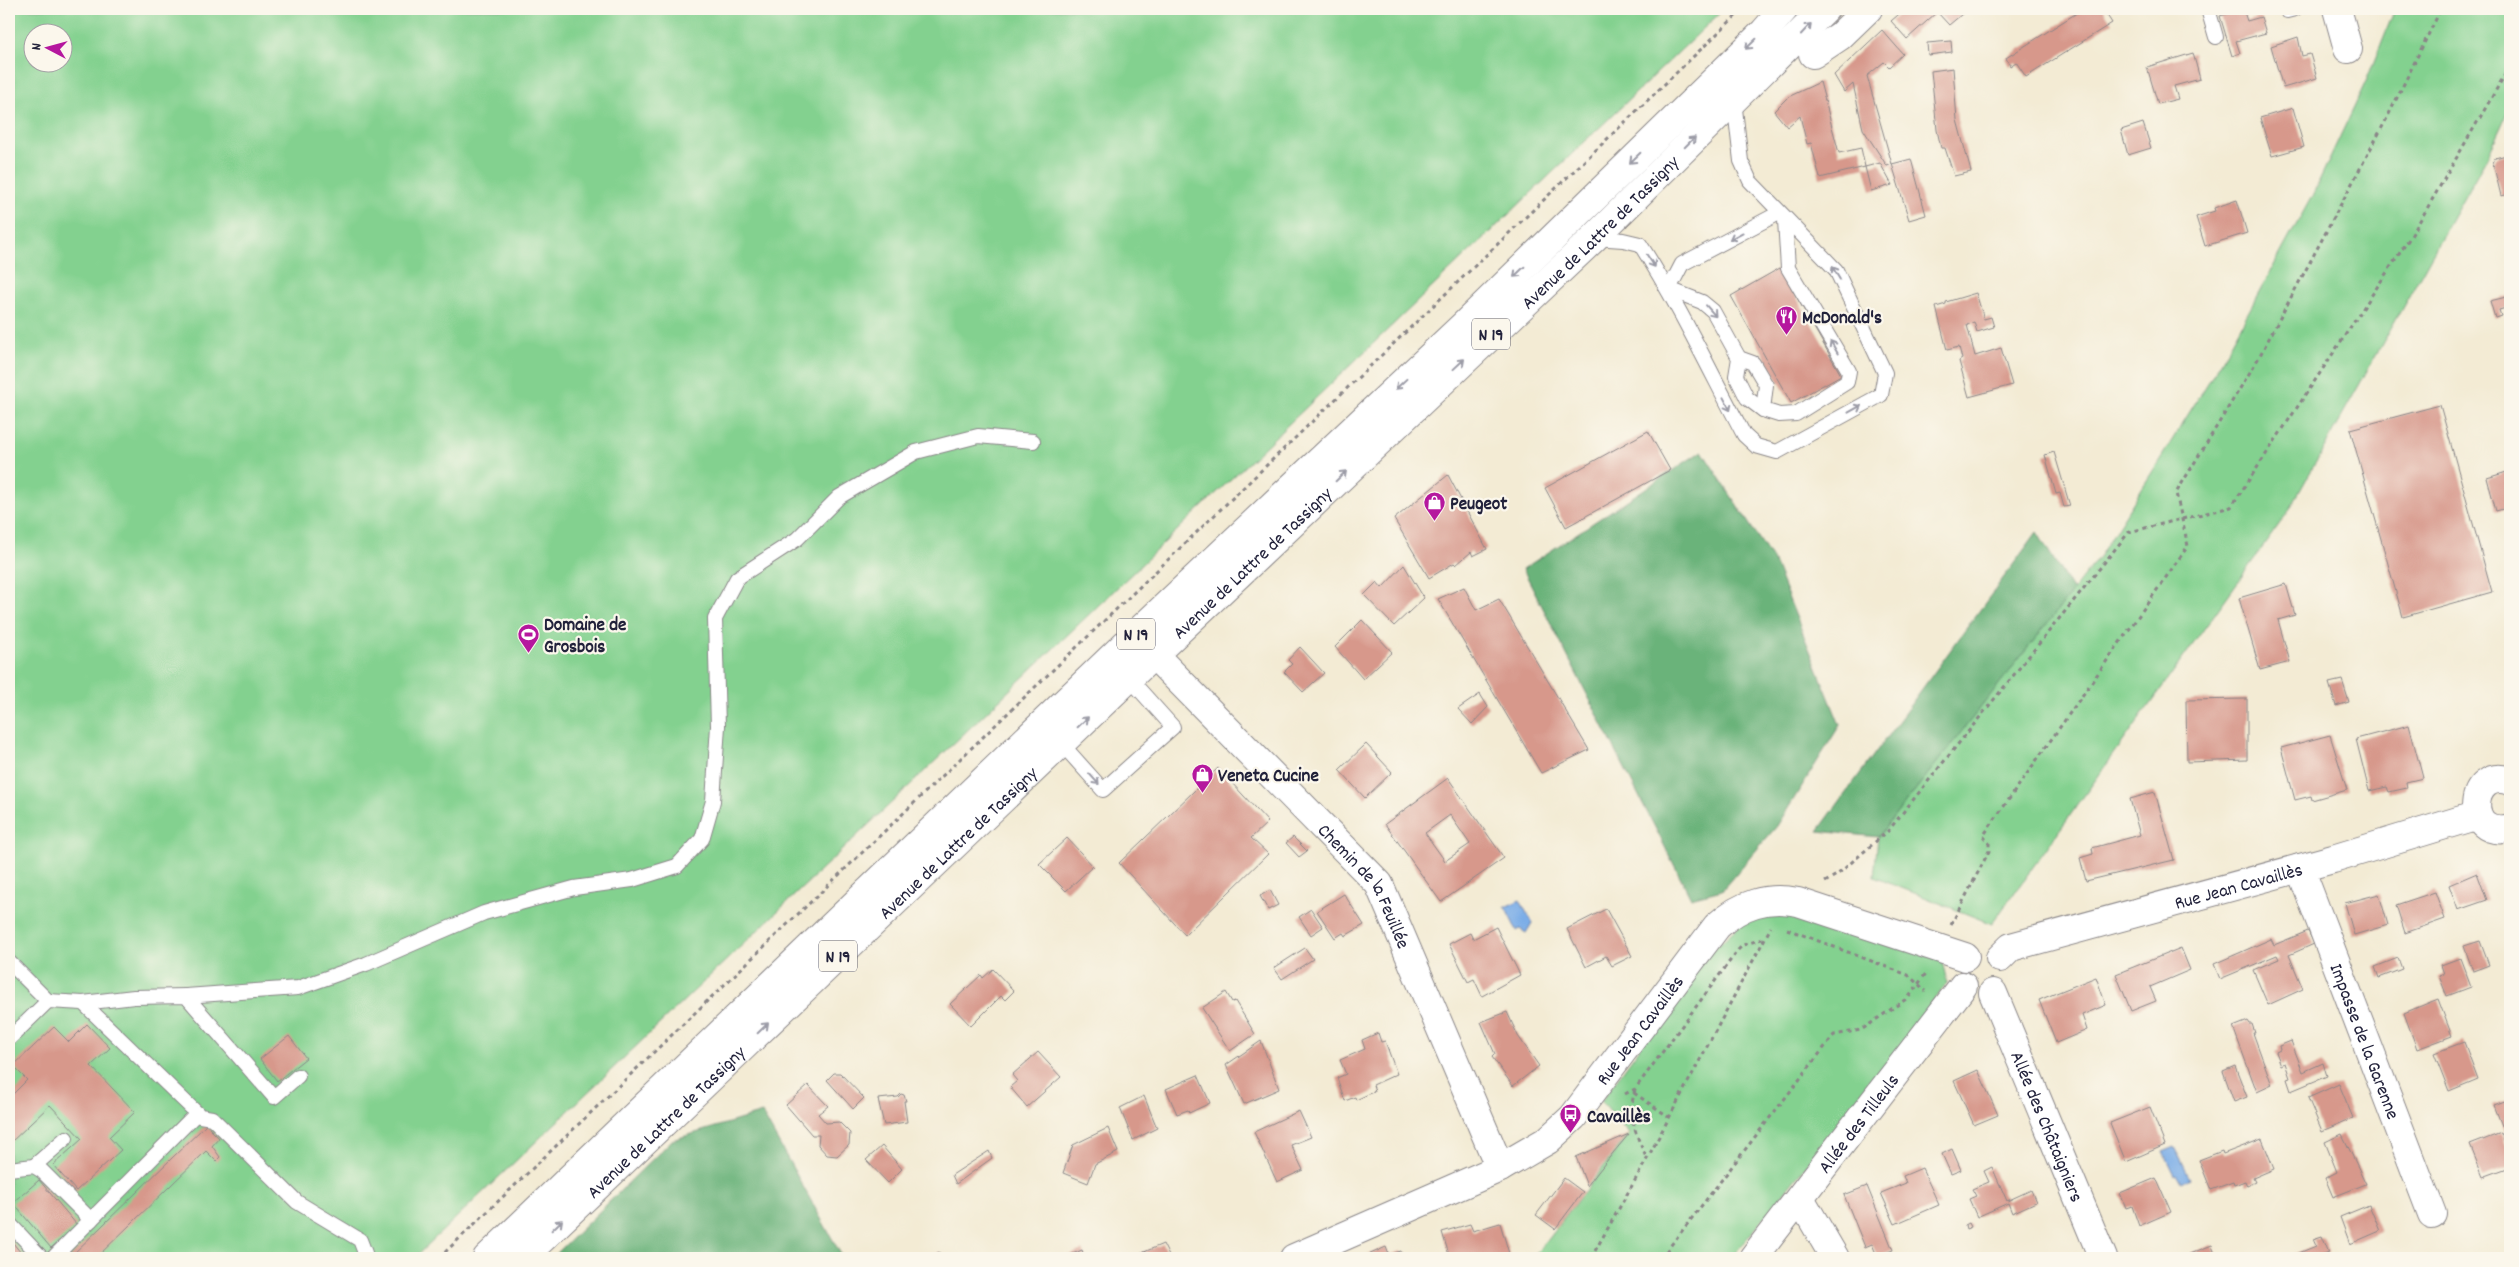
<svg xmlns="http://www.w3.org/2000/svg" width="2519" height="1267" viewBox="0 0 2519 1267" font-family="Dekko,sans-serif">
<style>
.green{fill:#83d18f;stroke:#527a65;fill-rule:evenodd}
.forest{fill:#6ab37a;stroke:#466a5a}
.water{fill:#7bade7;stroke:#4e6891}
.building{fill:#d7988b;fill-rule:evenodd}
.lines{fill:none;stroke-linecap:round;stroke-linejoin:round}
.lane-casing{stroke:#8a8688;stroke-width:16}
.street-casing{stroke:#8a8688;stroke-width:30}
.primary-casing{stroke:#8a8688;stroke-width:30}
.path{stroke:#8a8688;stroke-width:3;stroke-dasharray:4 4;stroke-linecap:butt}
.lane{stroke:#fff;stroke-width:14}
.street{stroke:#fff;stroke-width:28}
.primary{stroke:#fff;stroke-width:28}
.oneway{stroke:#9c9ca7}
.labels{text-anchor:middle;stroke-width:4.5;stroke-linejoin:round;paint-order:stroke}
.shield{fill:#fbf7ec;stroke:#636270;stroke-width:1}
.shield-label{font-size:18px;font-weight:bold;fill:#22223b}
.street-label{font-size:19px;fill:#22223b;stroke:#fbf7ec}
.poi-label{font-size:19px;font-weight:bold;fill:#22223b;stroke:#fbf7ec;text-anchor:start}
</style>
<rect width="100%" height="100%" fill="#fbf7ec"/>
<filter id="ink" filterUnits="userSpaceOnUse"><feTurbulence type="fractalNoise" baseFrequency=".02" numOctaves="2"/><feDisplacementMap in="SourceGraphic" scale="10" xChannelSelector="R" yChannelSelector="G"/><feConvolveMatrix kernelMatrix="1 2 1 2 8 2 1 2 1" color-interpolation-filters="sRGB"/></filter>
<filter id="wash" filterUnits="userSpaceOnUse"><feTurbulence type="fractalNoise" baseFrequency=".0096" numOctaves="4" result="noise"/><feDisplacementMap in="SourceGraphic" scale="20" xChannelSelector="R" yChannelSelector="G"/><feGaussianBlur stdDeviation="1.12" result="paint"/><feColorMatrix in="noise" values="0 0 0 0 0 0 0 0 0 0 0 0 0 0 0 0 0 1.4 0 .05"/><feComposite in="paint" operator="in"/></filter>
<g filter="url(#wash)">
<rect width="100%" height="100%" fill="#f3ebd4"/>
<g class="green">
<path d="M9,9H1724L414,1258H9ZM32,32H62V62H32Z"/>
<polygon points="2395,9 2510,9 2510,107 2489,153 2288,512 1992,924 1874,877 1878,837 2099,557 2221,362 2312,196 2367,79"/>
<polygon points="1769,910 1801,914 1942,960 1947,983 1887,1067 1731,1258 1533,1258 1629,1134 1601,1101 1709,953 1742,923"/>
</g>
<g class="forest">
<polygon points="1702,451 1774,562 1840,725 1777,826 1722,890 1691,898 1523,569"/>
<polygon points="2037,532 2073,591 1878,837 1818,831"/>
<polygon points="762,1113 843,1258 552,1258 672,1140"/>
</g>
<g class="water">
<polygon points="1520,900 1532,923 1526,933 1520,929 1517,931 1505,907"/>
<polygon points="2175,1147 2190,1178 2181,1183 2176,1174 2174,1175 2163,1152"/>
</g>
<g id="blocks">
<g class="building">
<polygon points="1905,9 1968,9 1949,25 1937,12 1907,39 1891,21"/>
<polygon points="2083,9 2103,9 2112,23 2026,77 2016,62 2010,66 2006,58"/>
<polygon points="2243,9 2247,21 2261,17 2266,33 2236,41 2240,53 2232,56 2220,16"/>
<polygon points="1882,30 1903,54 1889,67 1884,62 1867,76 1892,164 1887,166 1863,129 1853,84 1844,92 1834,75"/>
<polygon points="2298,37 2302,56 2310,54 2317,78 2283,88 2271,46"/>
<polygon points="1951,41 1952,52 1928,55 1927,43"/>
<polygon points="2193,53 2200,79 2174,86 2178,99 2158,104 2147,67"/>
<polygon points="1953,68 1957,120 1971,172 1954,176 1945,148 1941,148 1937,130 1931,71"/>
<polygon points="1820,82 1839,153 1861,148 1865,167 1820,178 1811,143 1807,144 1800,116 1787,127 1774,111 1788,97"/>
<polygon points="2293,108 2304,147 2272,156 2260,118"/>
<polygon points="2143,123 2151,148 2128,155 2121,130"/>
<polygon points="2510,154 2510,194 2501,196 2493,163 2495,158"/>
<polygon points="1911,159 1926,215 1909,220 1892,164"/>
<polygon points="1880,163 1892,185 1871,191 1865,167"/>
<polygon points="2237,200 2247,233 2205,246 2196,217 2215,211 2214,208"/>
<polygon points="1780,268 1841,375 1791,403 1731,296"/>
<polygon points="1976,293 1984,319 1991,317 1994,327 1977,332 1974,322 1967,325 1975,356 2001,348 2012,385 1969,397 1959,361 1962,359 1959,347 1947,350 1936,307 1946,304 1946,302"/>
<polygon points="2510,296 2510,307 2499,310 2501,316 2495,318 2490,301"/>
<polygon points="2440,405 2492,592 2403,617 2350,429"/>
<polygon points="1648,431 1670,470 1566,527 1545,488"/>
<polygon points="2054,452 2070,506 2064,507 2060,493 2056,494 2045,455"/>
<polygon points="2510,471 2510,507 2496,511 2487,478"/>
<polygon points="1448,475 1487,549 1473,556 1471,552 1456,565 1454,563 1429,578 1394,519"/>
<polygon points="1404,565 1424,598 1394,626 1364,595 1377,582 1382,588"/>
<polygon points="2286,584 2295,615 2278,620 2290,662 2260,670 2239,598"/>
<polygon points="1464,587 1476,610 1499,599 1589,750 1541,773 1438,599"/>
<polygon points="1362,620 1392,652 1363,679 1335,647"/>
<polygon points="1300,647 1324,673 1303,692 1284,672 1292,664 1288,660"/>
<polygon points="2342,680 2349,702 2336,706 2329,683"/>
<polygon points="1480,694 1488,707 1472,724 1458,709"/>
<polygon points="2247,699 2247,760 2187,762 2186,700"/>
<polygon points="2409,725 2423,778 2406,782 2407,788 2389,792 2387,787 2369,791 2356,739"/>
<polygon points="2330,735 2347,790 2312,800 2311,796 2295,800 2281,748"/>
<polygon points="1366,744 1392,772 1365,798 1339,770"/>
<polygon points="1218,768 1268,822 1251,838 1268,854 1185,935 1119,863"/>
<path d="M1448,778L1504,858L1441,902L1385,824ZM1450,815L1470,844L1445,861L1425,833Z"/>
<polygon points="2155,792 2174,860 2086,881 2080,858 2093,854 2092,848 2140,835 2130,799"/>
<polygon points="1293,837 1307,851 1299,857 1286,843"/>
<polygon points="1067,838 1093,866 1066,891 1039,864"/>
<polygon points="2477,873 2487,900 2458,910 2449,885"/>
<polygon points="1270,890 1278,905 1268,910 1260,896"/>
<polygon points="2435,892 2445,919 2405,933 2396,905"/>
<polygon points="1344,894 1364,925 1345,936 1343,933 1335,938 1317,911"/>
<polygon points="2379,894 2388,925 2354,935 2345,903"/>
<polygon points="1311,909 1323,927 1311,935 1299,917"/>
<polygon points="1606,909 1632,956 1612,966 1606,956 1586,967 1567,929"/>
<polygon points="1496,927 1520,975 1482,996 1474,979 1468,982 1449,944 1470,933 1473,939"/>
<polygon points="2308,931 2314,944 2289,955 2303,989 2268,1005 2253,970 2279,959 2277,955 2220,979 2214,964 2271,939 2274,945"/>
<polygon points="2480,941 2489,965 2473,971 2464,946"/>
<polygon points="1305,948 1313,959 1282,979 1274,968"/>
<polygon points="2181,948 2190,970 2150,987 2156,1001 2131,1011 2116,974"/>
<polygon points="2398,958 2402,969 2379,978 2375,967"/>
<polygon points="2460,958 2471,987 2447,996 2439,976 2444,974 2441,965"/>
<polygon points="993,969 1014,991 1005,1000 1001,996 971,1026 950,1004 981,975 983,978"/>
<polygon points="2096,977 2106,1005 2082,1015 2087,1030 2056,1043 2039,1000"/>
<polygon points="1226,992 1232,1002 1235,1001 1255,1034 1230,1051 1202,1008"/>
<polygon points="2438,999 2452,1036 2417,1049 2404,1013"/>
<polygon points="1507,1012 1518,1036 1539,1066 1513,1086 1492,1057 1495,1054 1481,1022"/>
<polygon points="2248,1021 2250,1024 2252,1024 2255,1033 2253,1033 2272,1085 2257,1092 2233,1027"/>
<polygon points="87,1024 110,1048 91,1066 135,1112 109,1137 121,1150 76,1191 53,1165 82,1139 50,1105 9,1144 9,1098 27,1080 13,1066 54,1027 69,1042"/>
<polygon points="1378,1033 1381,1042 1385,1041 1397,1074 1373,1085 1375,1091 1356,1100 1355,1097 1345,1101 1337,1078 1346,1074 1340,1060 1365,1049 1362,1040"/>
<polygon points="289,1036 306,1058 277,1081 260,1059"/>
<polygon points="1261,1041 1279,1089 1244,1104 1226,1065"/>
<polygon points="2291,1041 2303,1072 2323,1063 2327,1076 2291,1091 2287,1079 2290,1078 2285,1063 2281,1065 2276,1052 2280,1050 2279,1046"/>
<polygon points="2464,1042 2478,1079 2449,1091 2434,1053"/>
<polygon points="1038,1052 1061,1077 1027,1107 1010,1087 1017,1081 1012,1075"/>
<polygon points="2235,1066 2247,1097 2234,1102 2223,1071"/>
<polygon points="1978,1070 1998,1115 1974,1125 1954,1081"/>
<polygon points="834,1073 840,1073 864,1098 853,1109 827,1080"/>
<polygon points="1198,1075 1210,1103 1189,1113 1188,1110 1177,1114 1166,1089"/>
<polygon points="2339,1084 2353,1118 2322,1131 2308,1098"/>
<polygon points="808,1085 828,1106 818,1114 826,1123 839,1122 850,1133 849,1145 837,1156 827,1155 818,1145 819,1135 812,1135 786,1105"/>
<polygon points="901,1094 904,1095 906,1101 904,1101 907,1122 884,1125 878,1099 898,1097"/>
<polygon points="1144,1096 1157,1128 1133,1140 1120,1108"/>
<polygon points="2510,1099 2510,1129 2504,1131 2494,1105"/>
<polygon points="2150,1107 2165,1145 2126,1162 2110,1123"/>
<polygon points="1299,1111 1311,1137 1291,1145 1303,1170 1277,1182 1254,1132"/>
<polygon points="206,1125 219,1138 212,1146 220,1157 216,1161 206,1151 96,1258 69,1258"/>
<polygon points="1108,1128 1118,1152 1095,1164 1088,1183 1063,1173 1073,1145"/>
<polygon points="2501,1133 2510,1157 2510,1167 2483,1177 2470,1145"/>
<polygon points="1629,1134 1613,1153 1587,1186 1576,1157"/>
<polygon points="2342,1134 2366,1184 2333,1197 2325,1178 2337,1172 2325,1142"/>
<polygon points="2262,1139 2274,1169 2253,1178 2255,1182 2247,1186 2245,1181 2234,1185 2233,1182 2211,1190 2199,1160 2222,1151 2223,1154"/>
<polygon points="882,1146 902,1169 888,1183 866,1160"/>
<polygon points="1952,1149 1961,1170 1951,1174 1942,1154"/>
<polygon points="989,1151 992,1158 956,1184 952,1175"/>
<polygon points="1992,1167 2007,1201 2031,1190 2036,1202 2012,1213 2008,1203 1977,1217 1969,1199 1976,1196 1972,1189 1989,1182 1984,1171"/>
<polygon points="1922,1168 1939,1205 1895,1224 1881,1193 1906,1183 1903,1176"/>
<polygon points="1564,1178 1583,1192 1555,1229 1536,1215"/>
<polygon points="2156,1178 2171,1212 2139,1226 2132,1206 2126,1208 2120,1193"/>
<polygon points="39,1180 77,1225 51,1248 13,1203"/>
<polygon points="1867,1186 1893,1250 1877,1256 1872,1244 1865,1247 1844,1195"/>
<polygon points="2369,1205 2380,1231 2350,1244 2340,1217"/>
<polygon points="1500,1223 1510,1257 1450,1258 1442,1232 1470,1224 1473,1231"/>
<polygon points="1969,1223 1971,1227 1966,1229 1965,1225"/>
<polygon points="2322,1236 2329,1253 2317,1258 2296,1258 2294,1255 2316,1246 2313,1239"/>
<polygon points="9,1238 25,1258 9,1258"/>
<polygon points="1163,1244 1170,1258 1130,1258"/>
<polygon points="2212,1245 2217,1258 2179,1258"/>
<polygon points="1386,1247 1389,1255 1401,1251 1404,1258 1369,1258 1368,1255"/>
<polygon points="1082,1250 1085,1258 1063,1258"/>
<polygon points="939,1252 943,1258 930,1258"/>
</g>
</g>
</g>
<g filter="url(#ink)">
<use href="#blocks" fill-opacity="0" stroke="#8a8688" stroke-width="1"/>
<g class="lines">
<defs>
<g id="lane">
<polyline points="2208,9 2216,37"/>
<polyline points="2287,11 2295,9"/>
<polyline points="1779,213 1682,264 1669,289 1702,302 1713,311 1739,358 1736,376 1747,398 1763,410 1779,415 1796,414 1847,382 1849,371 1788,268 1785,220"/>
<path d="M1595,238L1623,240L1640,244C1679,305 1710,371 1744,435L1756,446L1777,452L1881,395L1885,373L1836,270L1750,181L1741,161L1734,100"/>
<polyline points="1739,358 1753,363 1766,385 1763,410"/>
<polyline points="1061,743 1103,790 1173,727 1129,678"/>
<polyline points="9,962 48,1001 9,1039"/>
<polyline points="186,996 298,988 366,964 484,913 574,888 632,880 677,866 702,839 713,801 718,726 715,619 737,578 797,539 839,497 916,452 978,436 1033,441"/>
<polyline points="48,1001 83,1003 200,1116 212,1118 297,1202 360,1240 365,1253 362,1258"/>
<polyline points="83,1003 134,997 186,996 274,1097 298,1076"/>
<polyline points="34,1166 66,1138"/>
<polyline points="9,1169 34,1166 42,1171 91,1220"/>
<polyline points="9,1223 42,1258"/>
<polyline points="53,1258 197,1113"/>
</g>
<g id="street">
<polyline points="2337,9 2348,49"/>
<polyline points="1813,54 1840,36 1868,9"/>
<path id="s1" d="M1153,654L1379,884L1500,1168"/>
<path d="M2510,781C2469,766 2461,840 2510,828"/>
<path id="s2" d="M2300,868L2432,1214"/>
<path id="s3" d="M2000,958L2011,947L2333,859L2478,815"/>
<path id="s4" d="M1993,993L2103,1258"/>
<polyline points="1800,1198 1835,1258"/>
<path id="s5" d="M1294,1258L1500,1168L1548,1140L1573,1117L1717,926C1741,904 1766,896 1798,902L1965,957"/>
<path id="s6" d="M1753,1258L1963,986"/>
</g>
<g id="primary">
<polyline points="487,1258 1136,634 1464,325 1764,32 1784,9"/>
<path id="s7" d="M522,1258L1129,678L1594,238L1825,9"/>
</g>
</defs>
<use href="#lane" class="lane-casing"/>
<use href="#street" class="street-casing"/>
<use href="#primary" class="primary-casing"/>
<g class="path">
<polyline points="1825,882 1838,874 1888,831 2129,532 2231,507 2411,236 2510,66"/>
<polyline points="1951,925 1989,851 1989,843 1983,836 2188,546 2176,493 2258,359 2386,120 2441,9"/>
<polyline points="1787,929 1908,975 1926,991"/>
<path d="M1635,1090C1627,1116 1636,1135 1647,1159"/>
<polyline points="1634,1093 1669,1117"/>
<polyline points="1625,1094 1635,1089 1738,950 1743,945 1765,938"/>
<polyline points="439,1258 1743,9"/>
<polyline points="1591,1258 1647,1159 1771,927"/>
<polyline points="1661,1258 1834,1035 1861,1030 1909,997 1927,972"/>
</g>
<use href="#lane" class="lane"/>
<use href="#street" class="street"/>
<use href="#primary" class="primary"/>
</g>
<defs><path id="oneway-shaft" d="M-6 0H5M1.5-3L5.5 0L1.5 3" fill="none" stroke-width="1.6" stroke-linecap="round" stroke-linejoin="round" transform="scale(1.25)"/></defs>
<g class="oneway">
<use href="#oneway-shaft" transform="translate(1806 29) rotate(-47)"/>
<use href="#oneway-shaft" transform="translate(1751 44) rotate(136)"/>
<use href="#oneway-shaft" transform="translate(1690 142) rotate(-45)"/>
<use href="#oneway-shaft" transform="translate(1635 158) rotate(136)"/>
<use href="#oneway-shaft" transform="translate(1736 236) rotate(152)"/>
<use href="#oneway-shaft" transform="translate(1651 261) rotate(57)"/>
<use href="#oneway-shaft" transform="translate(1519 272) rotate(136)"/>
<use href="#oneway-shaft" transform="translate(1836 273) rotate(-121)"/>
<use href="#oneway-shaft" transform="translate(1711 311) rotate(49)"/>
<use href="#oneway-shaft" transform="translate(1834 347) rotate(-120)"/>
<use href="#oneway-shaft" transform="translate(1459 364) rotate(-43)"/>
<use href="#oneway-shaft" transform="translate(1401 384) rotate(137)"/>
<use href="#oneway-shaft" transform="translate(1727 404) rotate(62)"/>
<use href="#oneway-shaft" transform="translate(1855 409) rotate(-29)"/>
<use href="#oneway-shaft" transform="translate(1341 476) rotate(-44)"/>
<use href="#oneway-shaft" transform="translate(1083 722) rotate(-44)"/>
<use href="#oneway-shaft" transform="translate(1094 779) rotate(48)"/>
<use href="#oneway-shaft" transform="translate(763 1028) rotate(-44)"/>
<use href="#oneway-shaft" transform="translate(557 1225) rotate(-44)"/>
</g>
</g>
<defs>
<symbol id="restaurant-pin" viewBox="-11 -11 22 30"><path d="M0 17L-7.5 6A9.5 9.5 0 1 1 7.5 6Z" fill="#b5179e" stroke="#fbf7ec"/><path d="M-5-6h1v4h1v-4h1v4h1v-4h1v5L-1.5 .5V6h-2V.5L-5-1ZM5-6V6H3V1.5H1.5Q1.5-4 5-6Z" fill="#fff"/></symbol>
<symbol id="shop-pin" viewBox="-11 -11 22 30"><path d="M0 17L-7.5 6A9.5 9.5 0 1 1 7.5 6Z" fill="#b5179e" stroke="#fbf7ec"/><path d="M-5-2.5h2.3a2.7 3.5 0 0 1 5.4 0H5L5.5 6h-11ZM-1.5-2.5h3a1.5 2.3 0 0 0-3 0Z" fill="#fff"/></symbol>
<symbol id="stadium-pin" viewBox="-11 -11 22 30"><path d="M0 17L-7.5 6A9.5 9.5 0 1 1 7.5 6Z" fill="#b5179e" stroke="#fbf7ec"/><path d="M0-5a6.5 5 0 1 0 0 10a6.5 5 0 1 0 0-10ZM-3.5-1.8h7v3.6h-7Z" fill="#fff"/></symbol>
<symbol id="bus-pin" viewBox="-11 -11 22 30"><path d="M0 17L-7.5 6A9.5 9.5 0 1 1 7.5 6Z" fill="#b5179e" stroke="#fbf7ec"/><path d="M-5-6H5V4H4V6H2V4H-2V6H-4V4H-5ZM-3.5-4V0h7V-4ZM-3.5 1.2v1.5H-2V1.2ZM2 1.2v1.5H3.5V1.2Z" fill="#fff"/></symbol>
</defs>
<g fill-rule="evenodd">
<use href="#restaurant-pin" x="1774" y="304" width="25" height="34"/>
<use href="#shop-pin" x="1422" y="490" width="25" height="34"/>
<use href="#stadium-pin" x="516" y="622" width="25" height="34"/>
<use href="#shop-pin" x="1190" y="762" width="25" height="34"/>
<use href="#bus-pin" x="1558" y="1102" width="25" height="34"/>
</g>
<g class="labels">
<g class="shield">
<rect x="1472" y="318.5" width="38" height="31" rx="4"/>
<rect x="1117" y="618.5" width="38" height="31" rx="4"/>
<rect x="819" y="940.5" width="38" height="31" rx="4"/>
</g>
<g class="shield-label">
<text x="1491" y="340">N 19</text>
<text x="1136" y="640">N 19</text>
<text x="838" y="962">N 19</text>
</g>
<g class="street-label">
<text dy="7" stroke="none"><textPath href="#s7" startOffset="1488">Avenue de Lattre de Tassigny</textPath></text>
<text dy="7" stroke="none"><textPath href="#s7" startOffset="1008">Avenue de Lattre de Tassigny</textPath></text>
<text dy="7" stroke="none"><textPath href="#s7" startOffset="602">Avenue de Lattre de Tassigny</textPath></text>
<text dy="7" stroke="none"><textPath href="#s3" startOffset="251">Rue Jean Cavaillès</textPath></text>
<text dy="7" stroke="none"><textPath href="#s1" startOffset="316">Chemin de la Feuillée</textPath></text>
<text dy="7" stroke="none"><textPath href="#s5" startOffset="424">Rue Jean Cavaillès</textPath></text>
<text dy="7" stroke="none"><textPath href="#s2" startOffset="185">Impasse de la Garenne</textPath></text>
<text dy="7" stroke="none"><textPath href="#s7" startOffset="198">Avenue de Lattre de Tassigny</textPath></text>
<text dy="7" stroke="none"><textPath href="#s6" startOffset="171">Allée des Tilleuls</textPath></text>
<text dy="7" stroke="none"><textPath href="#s4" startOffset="144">Allée des Châtaigniers</textPath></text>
</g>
<g class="poi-label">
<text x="1802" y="323">McDonald's</text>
<text x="1450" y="509">Peugeot</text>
<text x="544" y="630">Domaine de<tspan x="544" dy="22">Grosbois</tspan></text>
<text x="1218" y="781">Veneta Cucine</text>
<text x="1587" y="1122">Cavaillès</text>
</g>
</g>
<rect width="2519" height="1267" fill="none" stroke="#fbf7ec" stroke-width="30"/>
<g transform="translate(48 48) rotate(276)"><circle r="24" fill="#fbf7ec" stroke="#a4a2a5"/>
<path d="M0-4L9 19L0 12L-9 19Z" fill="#b5179e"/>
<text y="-8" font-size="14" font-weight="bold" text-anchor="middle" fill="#22223b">N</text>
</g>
</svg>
